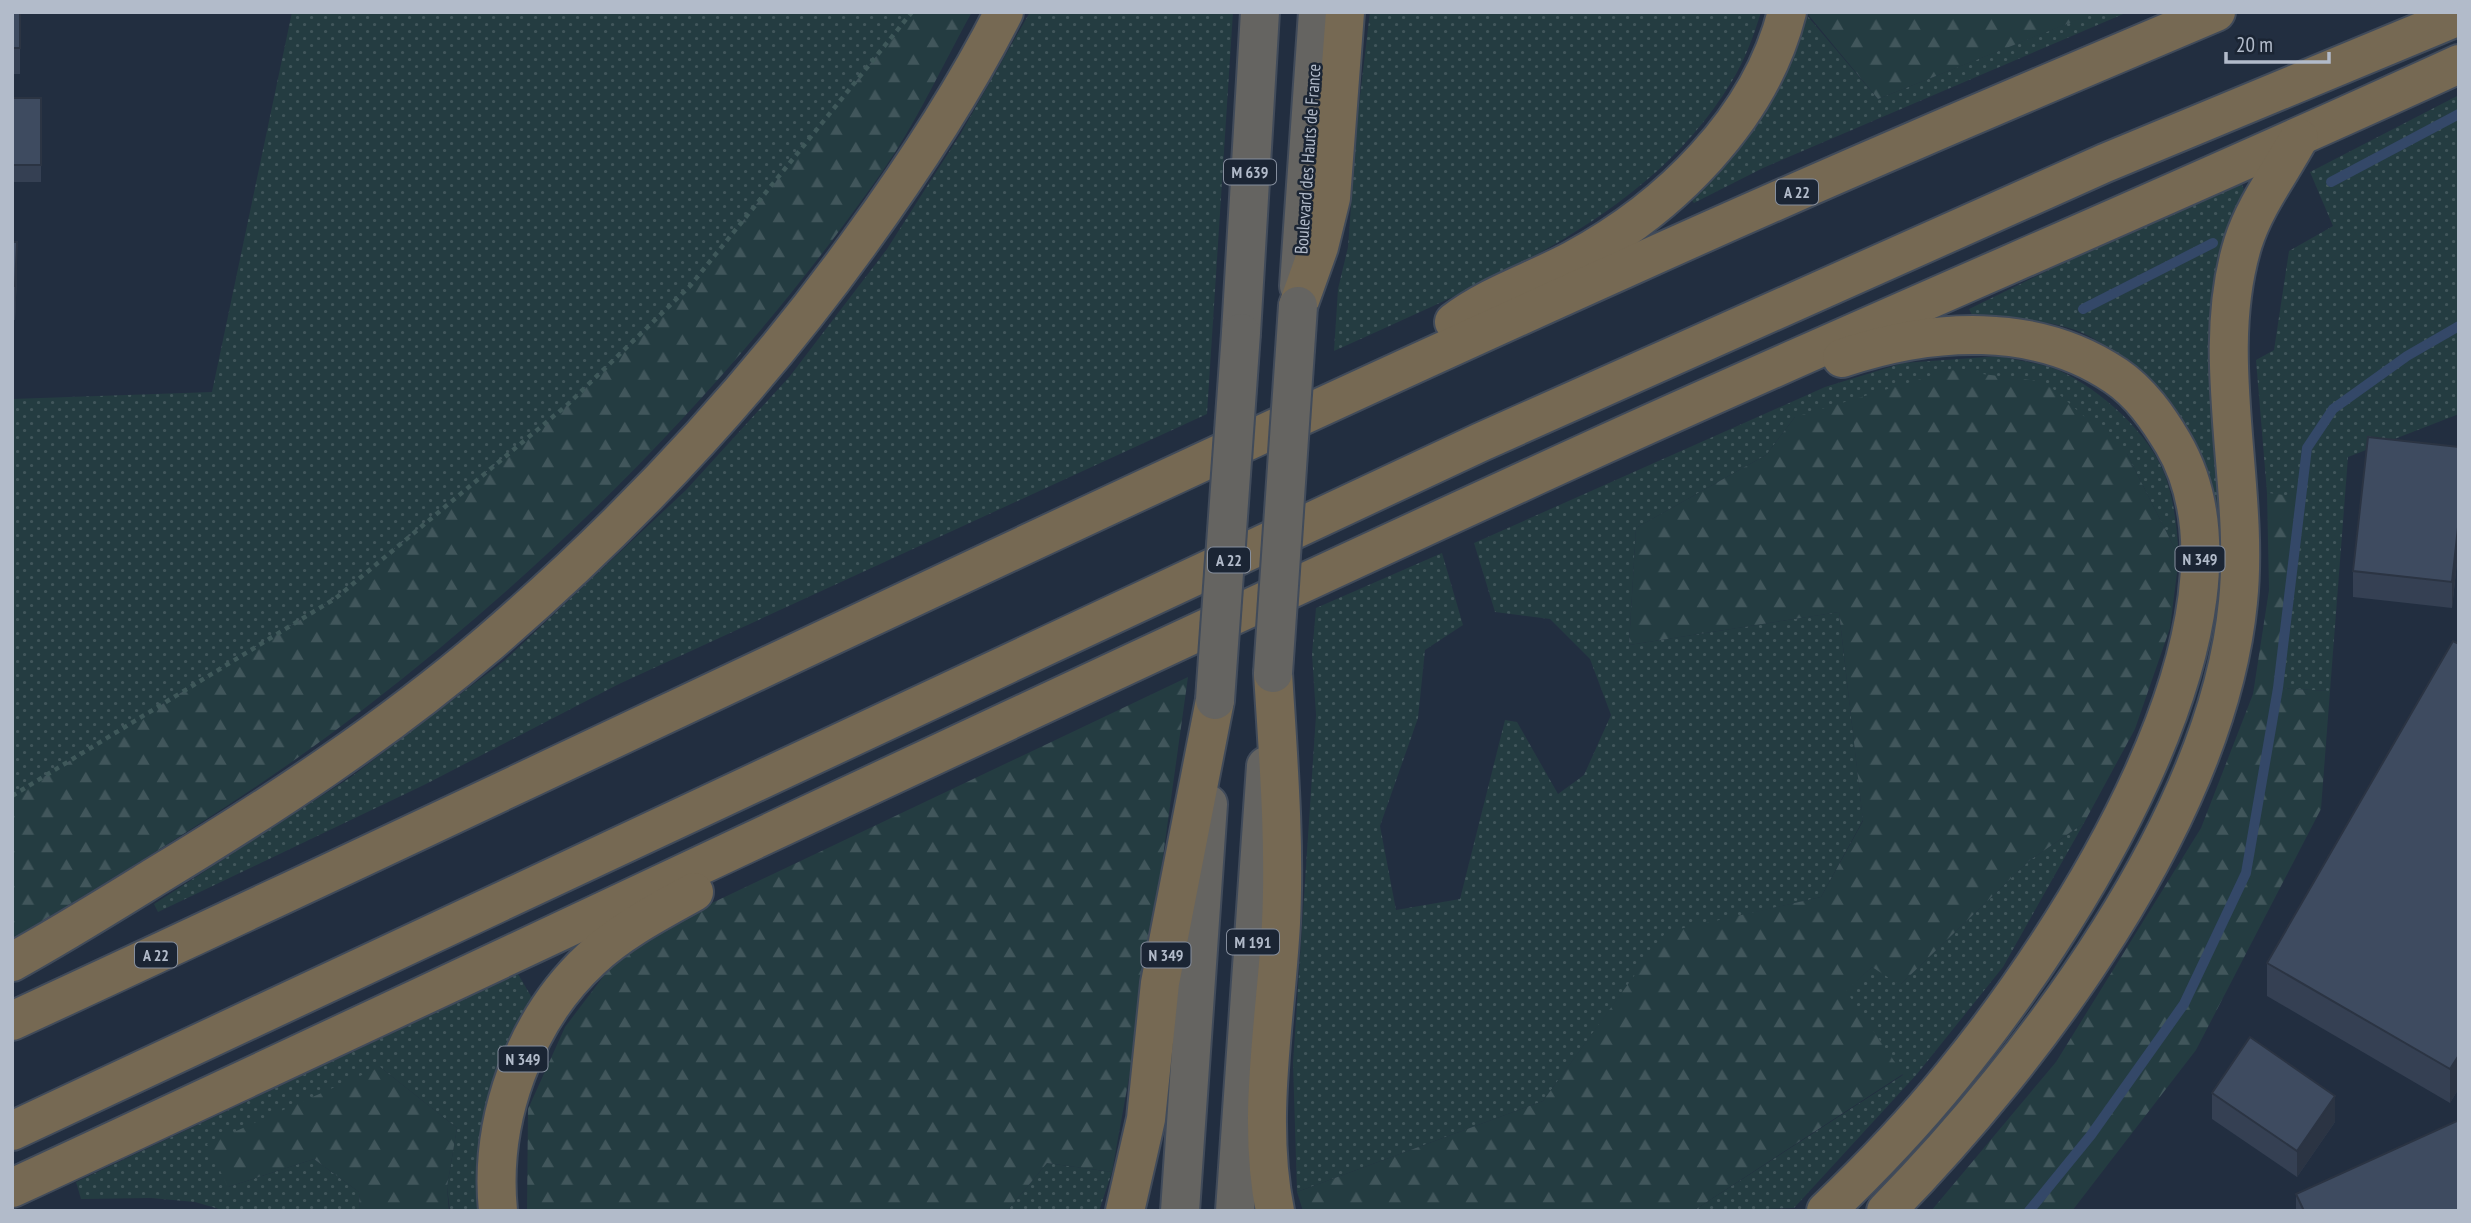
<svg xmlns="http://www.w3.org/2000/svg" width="2471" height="1223" viewBox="0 0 2471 1223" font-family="'PT Sans Narrow',sans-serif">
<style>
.grass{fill:url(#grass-dots)}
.forest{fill:url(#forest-firs)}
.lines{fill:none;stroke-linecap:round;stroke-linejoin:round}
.stream{stroke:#344868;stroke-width:10}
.trunk-casing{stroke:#414b5a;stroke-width:42}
.motorway-casing{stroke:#414b5a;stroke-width:42}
.path{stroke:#3f585a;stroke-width:4.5;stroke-dasharray:5 5;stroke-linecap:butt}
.trunk{stroke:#656461;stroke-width:38}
.motorway{stroke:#766953;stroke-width:38}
.trunk-bridge-casing{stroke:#414b5a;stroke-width:42;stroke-linecap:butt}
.trunk-bridge{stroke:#656461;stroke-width:38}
.wall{fill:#354053}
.shaded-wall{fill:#2b3443}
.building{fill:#3e4b60;stroke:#2b3443;stroke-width:2}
.labels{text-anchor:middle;stroke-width:5;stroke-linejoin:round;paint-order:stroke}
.shield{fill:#1b2534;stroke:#858e9d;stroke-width:2}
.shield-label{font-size:16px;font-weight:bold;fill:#b2bbca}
.street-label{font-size:18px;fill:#b2bbca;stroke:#1b2534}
</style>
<defs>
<pattern id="grass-dots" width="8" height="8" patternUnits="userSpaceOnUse" patternTransform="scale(1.75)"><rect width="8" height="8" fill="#243c41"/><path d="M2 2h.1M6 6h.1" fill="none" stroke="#41565b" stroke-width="1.8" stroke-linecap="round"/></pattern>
<pattern id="forest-firs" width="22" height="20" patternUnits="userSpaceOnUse" patternTransform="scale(1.75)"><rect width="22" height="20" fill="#243c41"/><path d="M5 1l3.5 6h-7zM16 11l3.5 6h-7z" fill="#41565b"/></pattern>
</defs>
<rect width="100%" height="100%" fill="#222e40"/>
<g class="grass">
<polygon points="292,12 912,12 690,286 567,405 336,598 12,796 12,399 212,392"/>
<polygon points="1030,12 1233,12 1207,414 619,684 426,784 158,912 154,904 351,777 504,661 686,490 790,376 887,249 961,133"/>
<path d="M1370,12H1761C1754,35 1745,60 1732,81C1647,223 1476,285 1334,351L1338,289L1348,247L1357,121Z"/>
<polygon points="1804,12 1878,99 2086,16 2087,12 2128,12 1763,168 1694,203 1688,196 1747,138 1784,79"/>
<polygon points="2459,95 2459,414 2348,457 2330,691 2278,688 2300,498 2267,493 2256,360 2274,350 2289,251 2333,226 2310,172"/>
<path d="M2234,180L2240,181L2244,189L2229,228L2223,513H2219C2211,484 2202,455 2188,428C2171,395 2107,339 2072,329C2040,319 2009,319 1977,317L1972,315L1969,309Z"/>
<path d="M2000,356C2018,361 2040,363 2058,370C2099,388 2151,434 2166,478C2175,504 2177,530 2179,557L2127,454L1795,417L1766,455L1636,528L1629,645L1839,612L1863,820L1821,897L1666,933L1543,1101L1297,1192L1293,1063L1316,715L1312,654L1316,608L1442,553L1463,625L1425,650L1418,718L1380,826L1396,910L1460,899L1505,720L1517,722L1558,794L1584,775L1611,715L1590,659L1550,619L1495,612L1474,543L1825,387L1903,363Z"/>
<polygon points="2084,823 2003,967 1917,1074 1794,1208 1693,1211 1903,1075 1845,991 1872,967 1901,984 2030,860"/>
<polygon points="518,974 535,1003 486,1211 450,1211 447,1187 457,1128 380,1067 228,1187 314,1159 359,1192 360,1211 226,1211 195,1202 151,1198 81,1199 76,1182"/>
<polygon points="1047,1163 1112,1172 1099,1211 1007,1211"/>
</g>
<g class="forest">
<path d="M912,12H972C943,64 916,124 882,172C739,376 562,556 365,708C254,794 132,867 12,939V796L336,598L567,405L690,286Z"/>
<polygon points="1806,12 2087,12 2087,16 1878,99"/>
<polygon points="1951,370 2045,382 2127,454 2179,557 2170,628 2135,729 2084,823 2030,860 1900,985 1872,967 1846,991 1903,1074 1693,1211 1303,1211 1297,1192 1543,1101 1666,932 1821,897 1863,821 1839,612 1629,645 1636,528 1766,455 1795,417"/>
<polygon points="2267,493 2300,497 2278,688 2330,691 2321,809 2196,1050 2072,1211 1931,1211 2056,1062 2201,828 2253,694 2269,590"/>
<polygon points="1188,677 1143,1000 1112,1172 1047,1163 1007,1211 527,1211 528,1109 565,1027 612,965 672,922"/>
<polygon points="380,1067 457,1128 447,1187 449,1211 360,1211 359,1192 314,1159 228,1187 207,1144"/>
</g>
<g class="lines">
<g class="stream">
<polyline points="2331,182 2459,114"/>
<polyline points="2083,309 2213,243"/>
<polyline points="2029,1211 2091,1135 2184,1004 2246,873 2278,688 2307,448 2333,409 2407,356 2459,326"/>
</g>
<defs>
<g id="trunk">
<polyline points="1299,286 1318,12"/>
<polyline points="1241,333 1260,12"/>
<polyline points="1180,1211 1208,804"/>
<polyline points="1235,1211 1266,766"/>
</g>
<g id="motorway">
<polyline points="1298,306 1319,247 1331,198 1345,12"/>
<path d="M1454,322C1489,295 1534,281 1573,260C1668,209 1760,120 1787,12"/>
<path d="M1273,673C1278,756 1285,840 1281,923C1276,1017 1256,1118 1275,1211"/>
<path d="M12,962C61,935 109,905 156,876C272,806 386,731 489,643C627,524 752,391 859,243C912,170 963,93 1004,12"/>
<path d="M12,1021C550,772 1083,512 1624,269C1820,180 2018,96 2216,12"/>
<polyline points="12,1131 1481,442 2105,163 2459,16"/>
<path d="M12,1188C540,943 1064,691 1594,449C1881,318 2172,196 2459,64"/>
<path d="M498,1211C489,1121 524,1021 591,959C621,931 658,912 694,892"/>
<polyline points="1125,1211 1146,1119 1160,983 1215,700"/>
<path d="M1826,1211C1870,1169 1913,1124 1952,1076C2063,941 2276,619 2173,443C2158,418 2141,393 2116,376C2035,321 1932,328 1842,358"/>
<path d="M1886,1211C2034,1060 2217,818 2238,602C2250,486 2208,356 2243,243C2255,205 2280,173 2299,138"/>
</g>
</defs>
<use href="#trunk" class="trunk-casing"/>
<use href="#motorway" class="motorway-casing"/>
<polyline class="path" points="12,796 336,598 567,405 690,286 912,12"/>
<use href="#trunk" class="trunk"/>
<use href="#motorway" class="motorway"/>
<defs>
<g id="trunk-bridge">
<polyline points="1273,673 1298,306"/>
<polyline points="1215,700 1241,333"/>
</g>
</defs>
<use href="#trunk-bridge" class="trunk-bridge-casing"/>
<use href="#trunk-bridge" class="trunk-bridge"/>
</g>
<g class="wall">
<rect x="12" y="12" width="8" height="62"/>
<rect x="12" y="98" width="29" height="84"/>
<polygon points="12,242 17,276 15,320 12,320"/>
<polygon points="2459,447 2459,544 2452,608 2353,597 2353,571"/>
<polygon points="2459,644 2459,1088 2450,1103 2267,996 2267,963"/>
<polygon points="2212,1093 2335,1122 2297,1177 2212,1119"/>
<polygon points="2296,1194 2459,1211 2296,1211"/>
</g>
<g class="shaded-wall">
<polygon points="17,242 17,276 15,320 15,286"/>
<polygon points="2459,518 2459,544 2452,608 2452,582"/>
<polygon points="2459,1055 2459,1088 2450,1103 2450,1069"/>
<polygon points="2335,1096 2335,1122 2297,1177 2297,1151"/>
</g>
<g class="building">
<rect x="12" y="12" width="8" height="36"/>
<rect x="12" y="98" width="29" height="67"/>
<polygon points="12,242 17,242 15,286 12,286"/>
<polygon points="2368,437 2459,447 2459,518 2452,582 2353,571"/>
<polygon points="2453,641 2459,644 2459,1055 2450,1069 2267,963"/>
<polygon points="2250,1037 2335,1096 2297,1151 2212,1093"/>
<polygon points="2459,1120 2459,1211 2304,1211 2296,1194"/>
</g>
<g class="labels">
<g class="shield">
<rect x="1224" y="159.5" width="52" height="25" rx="5"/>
<rect x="1776" y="179.5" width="42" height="25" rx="5"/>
<rect x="2175.5" y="546.5" width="49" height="25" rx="5"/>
<rect x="1208" y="547.5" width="42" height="25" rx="5"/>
<rect x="1227" y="929.5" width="52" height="25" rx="5"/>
<rect x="135" y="942.5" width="42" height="25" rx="5"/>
<rect x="1141.5" y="942.5" width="49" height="25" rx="5"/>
<rect x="498.5" y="1046.5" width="49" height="25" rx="5"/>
</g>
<g class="shield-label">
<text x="1250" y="178">M 639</text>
<text x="1797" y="198">A 22</text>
<text x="2200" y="565">N 349</text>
<text x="1229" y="566">A 22</text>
<text x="1253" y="948">M 191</text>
<text x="156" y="961">A 22</text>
<text x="1166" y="961">N 349</text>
<text x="523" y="1065">N 349</text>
</g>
<g class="street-label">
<text transform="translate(1308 159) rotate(-86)" y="6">Boulevard des Hauts de France</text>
</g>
</g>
<rect width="2471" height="1223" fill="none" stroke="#b2bbca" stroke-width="28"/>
<path d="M2226 52v10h103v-10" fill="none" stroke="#b2bbca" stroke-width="3.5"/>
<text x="2236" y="52" font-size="21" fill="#b2bbca" stroke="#1b2534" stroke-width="5" paint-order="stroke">20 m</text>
</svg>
